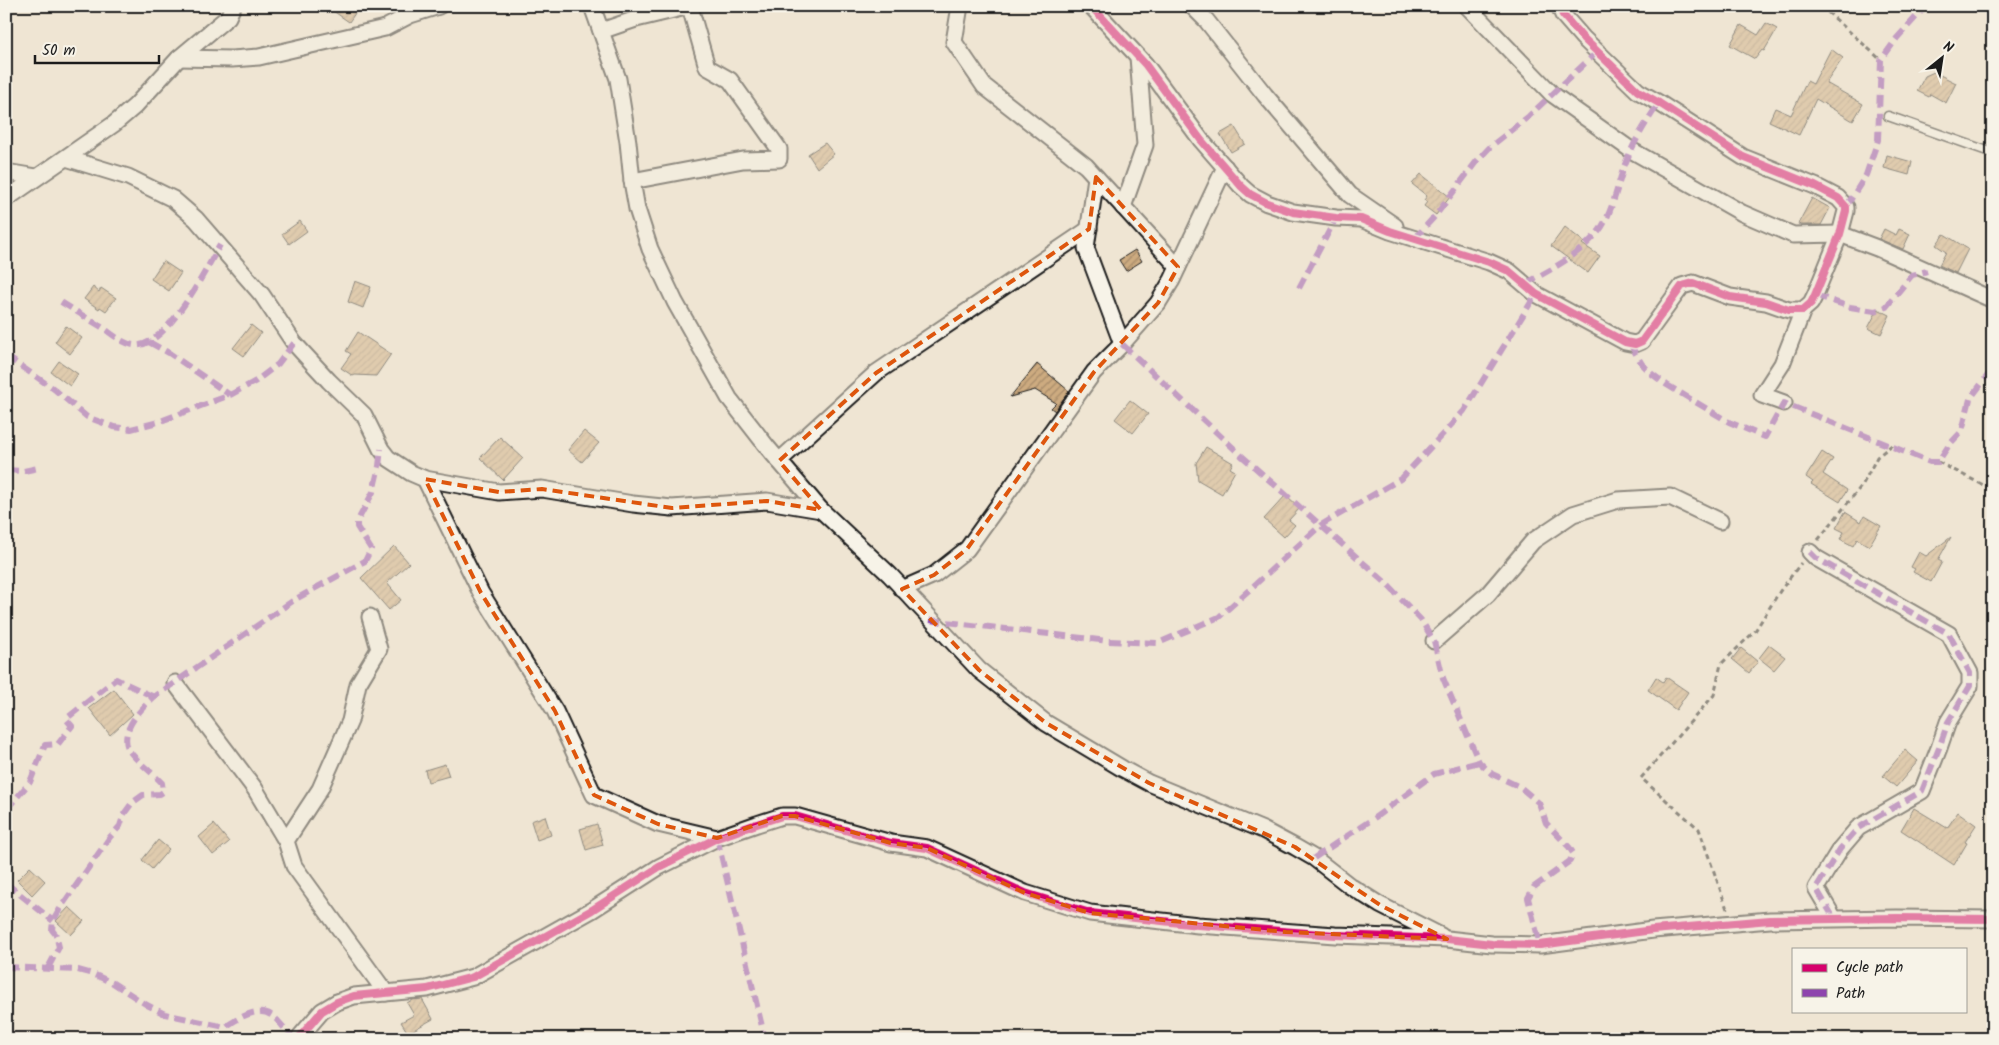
<svg xmlns="http://www.w3.org/2000/svg" width="1999" height="1045" viewBox="0 0 1999 1045" font-family="Kalam,sans-serif">
<style>
.building{fill:url(#building-hatch);stroke:#1c1c1c}
.lines{fill:none;stroke-linecap:round;stroke-linejoin:round}
.lane-casing{stroke:#1c1c1c;stroke-width:11}
.street-casing{stroke:#1c1c1c;stroke-width:19}
.path{stroke:#1c1c1c;stroke-width:3;stroke-dasharray:5 4;stroke-linecap:butt}
.lane{stroke:#f7f3e8;stroke-width:8}
.street{stroke:#f7f3e8;stroke-width:15}
.quiet{stroke:#8e44ad;stroke-width:6;stroke-dasharray:12 6;stroke-linecap:butt}
.cycleway-casing{stroke:#f7f3e8;stroke-width:11}
.cycleway{stroke:#d6006c;stroke-width:8}
.marked{fill:none;stroke:#de560d;stroke-width:4;stroke-dasharray:10 6;stroke-linejoin:round}
</style>
<defs>
<pattern id="building-hatch" width="6" height="6" patternUnits="userSpaceOnUse" patternTransform="scale(1.25)"><rect width="6" height="6" fill="#cdab80"/><path d="M-1 1l2-2M0 6l6-6M5 7l2-2" fill="none" stroke="#a68a68"/></pattern>
</defs>
<rect width="100%" height="100%" fill="#efe5d3"/>
<filter id="ink" filterUnits="userSpaceOnUse"><feTurbulence type="fractalNoise" baseFrequency=".02" numOctaves="2"/><feDisplacementMap in="SourceGraphic" scale="10" xChannelSelector="R" yChannelSelector="G"/><feConvolveMatrix kernelMatrix="1 2 1 2 8 2 1 2 1" color-interpolation-filters="sRGB"/></filter>
<g filter="url(#ink)">
<g class="building">
<polygon points="326,6 360,6 349,22"/>
<polygon points="1766,23 1777,29 1764,51 1762,50 1755,59 1730,45 1741,25 1758,35"/>
<polygon points="1831,49 1843,58 1826,83 1863,104 1853,121 1816,99 1799,135 1769,121 1775,108 1791,115 1807,81 1813,84"/>
<polygon points="1934,72 1956,83 1946,103 1930,94 1929,97 1917,91 1925,76"/>
<polygon points="1234,126 1245,144 1231,152 1220,134"/>
<polygon points="825,143 834,154 817,168 808,154"/>
<polygon points="1887,155 1912,162 1909,175 1884,168"/>
<polygon points="1421,174 1450,197 1436,215 1424,206 1427,202 1424,200 1427,196 1412,184"/>
<polygon points="1812,198 1830,208 1821,225 1801,225 1798,224"/>
<polygon points="300,221 307,231 289,244 282,234"/>
<polygon points="1565,227 1584,242 1582,244 1600,256 1588,273 1551,246"/>
<polygon points="1884,229 1896,235 1899,229 1910,234 1903,249 1879,239"/>
<polygon points="1944,234 1968,249 1956,273 1939,265 1946,252 1936,245"/>
<polygon points="1135,250 1142,261 1126,271 1119,260"/>
<polygon points="163,261 181,273 169,291 151,279"/>
<polygon points="355,281 371,287 363,308 348,302"/>
<polygon points="93,287 99,292 101,288 116,298 106,311 100,307 99,309 84,299"/>
<polygon points="1878,309 1890,315 1881,334 1868,328"/>
<polygon points="251,325 261,333 244,356 233,348"/>
<polygon points="66,326 82,338 70,354 55,342"/>
<polygon points="358,332 391,354 376,376 355,375 353,376 341,368 351,354 346,351"/>
<polygon points="59,361 78,374 70,386 51,372"/>
<polygon points="1037,364 1069,391 1055,411 1051,408 1056,403 1035,390 1010,397"/>
<polygon points="1130,400 1148,414 1133,433 1115,419"/>
<polygon points="584,431 599,443 582,462 568,450"/>
<polygon points="500,437 523,458 503,480 480,458"/>
<polygon points="1206,447 1233,463 1230,468 1235,471 1222,494 1198,480 1196,463"/>
<polygon points="1822,452 1833,459 1823,474 1847,490 1840,502 1811,484 1813,482 1806,477"/>
<polygon points="1286,495 1300,508 1289,520 1295,525 1284,537 1264,519"/>
<polygon points="1845,512 1861,522 1864,516 1881,526 1869,546 1857,539 1853,546 1840,539 1844,532 1836,528"/>
<polygon points="1951,537 1938,560 1942,562 1931,582 1913,572 1915,569 1911,567 1919,552 1926,556"/>
<polygon points="394,546 409,563 387,583 401,600 389,610 361,578"/>
<polygon points="1769,645 1785,657 1774,670 1759,658"/>
<polygon points="1741,648 1758,662 1749,673 1732,659"/>
<polygon points="1656,677 1663,682 1666,677 1688,692 1676,710 1648,690"/>
<polygon points="114,689 133,714 110,735 89,708"/>
<polygon points="1905,750 1918,761 1896,787 1883,776"/>
<polygon points="445,764 449,776 428,782 425,770"/>
<polygon points="1914,808 1947,828 1958,812 1976,825 1965,842 1967,843 1954,865 1901,830"/>
<polygon points="545,816 551,835 537,840 531,821"/>
<polygon points="214,824 229,842 213,855 199,837"/>
<polygon points="597,824 603,845 586,850 580,829"/>
<polygon points="158,840 169,849 152,869 142,860"/>
<polygon points="30,867 45,881 32,895 17,880"/>
<polygon points="69,907 84,921 71,935 56,921"/>
<polygon points="422,999 433,1019 408,1033 401,1022 414,1015 407,1003 412,1000"/>
</g>
<g class="lines">
<defs>
<polyline id="lane" points="1888,116 1993,153"/>
<g id="street">
<polyline points="592,6 618,79 628,142 632,181 637,209 650,249 675,302 729,398 768,448 821,510 890,575 979,670 1046,723 1123,769 1149,783 1263,830 1295,847 1314,858 1350,886 1380,905 1441,936"/>
<polyline points="960,6 954,42 984,86 1086,166 1178,267"/>
<polyline points="1091,6 1145,64 1201,140 1241,186 1250,194 1267,203 1293,212 1336,218 1361,219 1390,231 1489,262 1509,271 1536,294 1625,342 1635,344 1642,341 1682,286 1693,283 1730,297 1766,302 1789,310 1803,310 1811,303 1815,295 1840,234 1846,211 1846,207 1838,198 1815,186 1743,157 1659,103 1638,91 1583,38 1563,15 1559,6"/>
<polyline points="1192,6 1206,20 1265,95 1350,195 1395,226"/>
<polyline points="1467,6 1552,94 1631,150 1742,213 1793,235 1840,234 1877,248 1993,300"/>
<polyline points="601,31 636,19 690,6"/>
<polyline points="179,58 232,59 259,57 385,28 410,15 439,6"/>
<polyline points="66,158 128,177 173,199 196,219 262,295 294,343 329,381 364,415 381,449 388,458 411,473 425,479 499,492 542,489 633,504 672,508 767,501 821,510"/>
<polyline points="6,172 36,177"/>
<polyline points="1096,177 1086,248 1122,344"/>
<polyline points="632,181 743,160 779,159 779,149 730,80 707,67 690,7"/>
<polyline points="6,199 114,124 135,106 179,58 228,17 233,6"/>
<polyline points="1123,207 1145,145 1138,57"/>
<polyline points="1784,403 1762,395 1782,364 1803,310"/>
<polyline points="779,461 876,373 1089,229"/>
<polyline points="425,479 481,593 555,711 594,795 658,824 717,838"/>
<polyline points="1810,552 1816,558 1949,634 1970,673 1970,686 1948,722 1939,748 1922,791 1858,828 1840,849 1816,888 1832,915"/>
<polyline points="902,589 934,575 967,549 1094,372 1122,344 1158,303 1172,280 1225,167"/>
<polyline points="370,617 379,649 358,684 350,721 320,789 286,841 294,866 386,993"/>
<polyline points="1434,641 1488,594 1533,541 1573,514 1618,500 1670,497 1720,521"/>
<polyline points="175,683 255,789 286,841"/>
<polyline points="298,1039 322,1011 337,1002 354,996 427,989 473,977 592,910 659,867 717,838 757,824 782,816 795,816 891,843 927,848 1025,893 1090,913 1198,925 1335,935 1447,939 1492,944 1540,945 1653,930 1770,920 1897,918 1993,919"/>
</g>
</defs>
<use href="#lane" class="lane-casing"/>
<use href="#street" class="street-casing"/>
<g class="path">
<polyline points="1821,6 1881,60"/>
<polyline points="1938,462 1993,490"/>
<polyline points="1818,540 1863,484 1877,457 1892,445"/>
<polyline points="1727,909 1699,829 1641,778 1714,695 1721,664 1755,631 1780,591 1801,563"/>
</g>
<use href="#lane" class="lane"/>
<use href="#street" class="street"/>
<g class="quiet">
<polyline points="1846,207 1866,175 1878,140 1881,60 1897,38 1926,6"/>
<polyline points="1414,239 1436,215 1476,162 1490,147 1529,116 1597,52"/>
<path d="M1525,284C1553,268 1577,257 1599,231C1612,214 1617,187 1624,167C1633,143 1645,124 1659,103"/>
<polyline points="1299,288 1336,218"/>
<polyline points="1815,295 1850,307 1875,311 1886,307 1912,275 1927,271"/>
<path d="M61,302C74,310 87,318 100,326C110,332 121,343 133,345C165,351 206,269 220,245"/>
<polyline points="149,342 169,353 230,395"/>
<polyline points="1122,344 1243,457 1385,582 1421,620 1434,641 1443,678 1479,762 1492,774 1520,787 1539,803 1546,823 1569,847 1573,853 1570,861 1534,887 1528,898 1540,945"/>
<polyline points="1630,344 1642,364 1652,374 1667,385 1729,422 1765,437 1784,403 1930,462 1938,462 1949,445 1962,431 1970,399 1988,375 1993,374"/>
<polyline points="6,356 54,389 87,417 114,427 131,429 158,422 230,395 256,381 278,364 294,343"/>
<polyline points="6,470 24,471 38,468"/>
<polyline points="1810,552 1816,558 1949,634 1970,673 1970,686 1948,722 1939,748 1922,791 1858,828 1840,849 1816,888 1832,915"/>
<polyline points="930,620 1108,641 1158,643 1219,617 1321,525 1402,478 1464,411 1536,294"/>
<polyline points="6,810 30,782 45,745 58,744 72,726 66,719 116,679 154,697"/>
<polyline points="717,838 765,1039"/>
<polyline points="1314,858 1377,816 1434,774 1479,762"/>
<polyline points="6,883 53,921"/>
<path d="M6,967L78,970L93,974L113,983L147,1005L165,1014L225,1027C241,1017 262,1002 278,1021C284,1027 287,1033 294,1039"/>
<path d="M48,968L59,947L56,935L52,930L53,921L61,907L110,837L120,826L124,814L132,803L143,795L160,794L163,792L162,783C155,775 133,758 129,750C118,731 142,708 154,697L294,600L365,561L371,549L357,527V522L373,492L379,466L381,449"/>
</g>
<defs>
<g id="cycleway">
<polyline points="1091,6 1145,64 1201,140 1241,186 1250,194 1267,203 1293,212 1336,218 1361,219 1390,231 1489,262 1509,271 1536,294 1625,342 1635,344 1642,341 1682,286 1693,283 1730,297 1766,302 1789,310 1803,310 1811,303 1815,295 1840,234 1846,211 1846,207 1838,198 1815,186 1743,157 1659,103 1638,91 1583,38 1563,15 1559,6"/>
<polyline points="298,1039 322,1011 337,1002 354,996 427,989 473,977 592,910 659,867 717,838 757,824 782,816 795,816 891,843 927,848 1025,893 1090,913 1198,925 1335,935 1447,939 1492,944 1540,945 1653,930 1770,920 1897,918 1993,919"/>
</g>
</defs>
<use href="#cycleway" class="cycleway-casing"/>
<use href="#cycleway" class="cycleway"/>
</g>
</g>
<path d="M0 0H1999V1045H0ZM1096,177L1178,267L1158,303L1094,372L967,549L934,575L902,589L979,670L1046,723L1149,783L1295,847L1380,905L1447,939L1286,932L1090,913L1025,893L927,848L891,843L795,816H782L717,838L658,824L594,795L555,711L481,593L425,479L499,492L542,489L672,508L767,501L821,510L779,461L876,373L1089,229Z" fill="#efe5d3" fill-opacity=".55" fill-rule="evenodd"/>
<path class="marked" d="M1096,177L1178,267L1158,303L1094,372L967,549L934,575L902,589L979,670L1046,723L1149,783L1295,847L1380,905L1447,939L1286,932L1090,913L1025,893L927,848L891,843L795,816H782L717,838L658,824L594,795L555,711L481,593L425,479L499,492L542,489L672,508L767,501L821,510L779,461L876,373L1089,229Z"/>
<rect width="1999" height="1045" fill="none" stroke="#f7f3e8" stroke-width="25"/>
<rect x="12" y="12" width="1974" height="1020" fill="none" stroke="#1c1c1c" stroke-width="2" filter="url(#ink)"/>
<rect x="1792" y="948" width="175" height="65" fill="#f7f3e8" stroke="#9f9d96"/>
<rect x="1802" y="964" width="25" height="8" fill="#d6006c" stroke="#9f9d96"/>
<text x="1836" y="972" font-size="15" fill="#1c1c1c">Cycle path</text>
<rect x="1802" y="989" width="25" height="8" fill="#8e44ad" stroke="#9f9d96"/>
<text x="1836" y="998" font-size="15" fill="#1c1c1c">Path</text>
<g transform="translate(1942 58) rotate(30)" stroke="#f7f3e8" stroke-width="4" paint-order="stroke">
<path d="M0-4L9 19L0 12L-9 19Z" fill="#1c1c1c"/>
<text y="-8" font-size="14" font-weight="bold" text-anchor="middle" fill="#1c1c1c">N</text>
</g>
<path d="M35 55v8h124v-8" fill="none" stroke="#1c1c1c" stroke-width="2.5"/>
<text x="42" y="55" font-size="15" fill="#1c1c1c" stroke="#f7f3e8" stroke-width="4" paint-order="stroke">50 m</text>
</svg>
